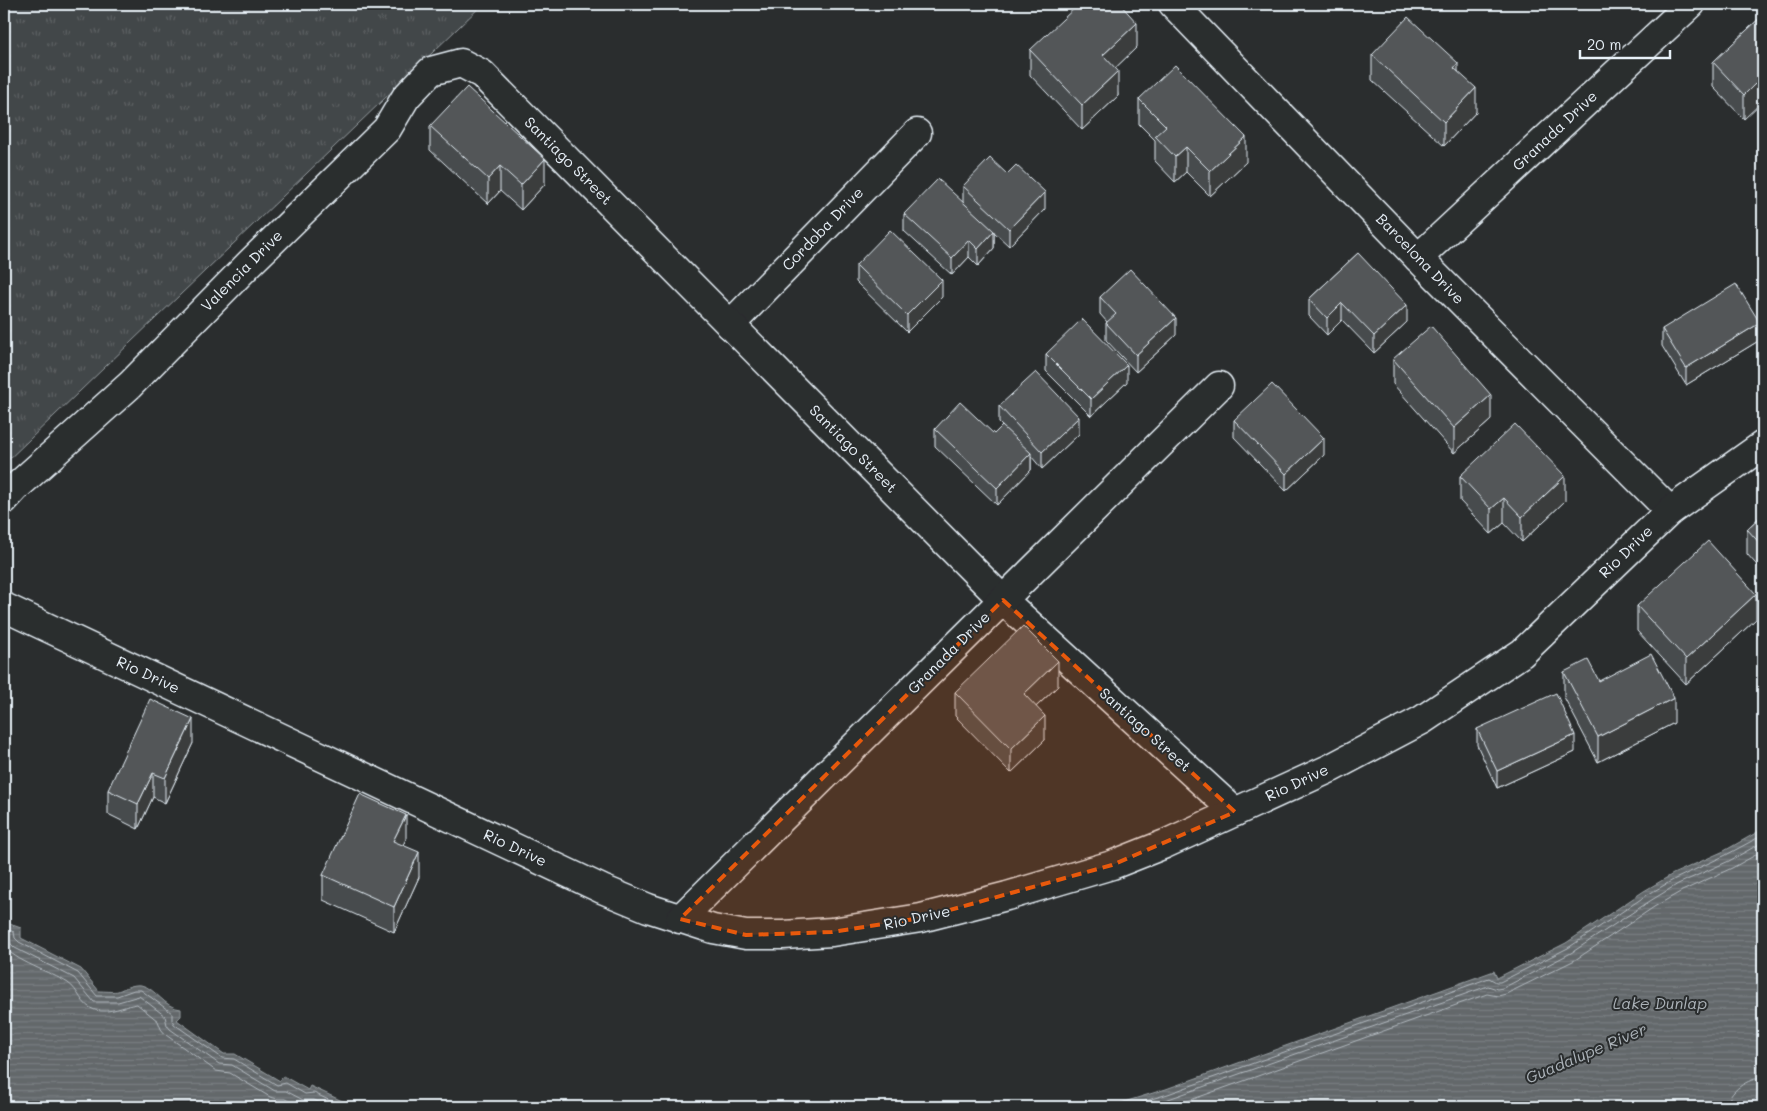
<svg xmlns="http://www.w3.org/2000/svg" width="1767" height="1111" viewBox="0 0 1767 1111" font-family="Mali,sans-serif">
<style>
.grass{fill:url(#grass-tufts);stroke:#959ca0}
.water{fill:url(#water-rules);stroke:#989fa3}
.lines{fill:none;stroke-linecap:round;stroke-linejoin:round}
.shore{stroke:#b3bac0;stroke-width:1}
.minor-casing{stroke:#e8f1f8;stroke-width:31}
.minor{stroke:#2a2d2e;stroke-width:28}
.wall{fill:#474b4d;stroke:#e8f1f8}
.shaded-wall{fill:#3a3d3e;stroke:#e8f1f8}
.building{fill:#535759;stroke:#e8f1f8}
.marked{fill:#e8590c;fill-opacity:0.2;stroke:#e8590c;stroke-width:4;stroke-dasharray:10 6;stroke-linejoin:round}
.labels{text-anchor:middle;stroke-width:4;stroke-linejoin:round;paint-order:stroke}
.street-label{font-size:15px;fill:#e8f1f8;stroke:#2a2d2e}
.water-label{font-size:16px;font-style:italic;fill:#acb3b9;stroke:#2a2d2e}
</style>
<defs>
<pattern id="grass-tufts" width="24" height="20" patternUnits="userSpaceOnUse" patternTransform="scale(1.25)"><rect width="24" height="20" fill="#424648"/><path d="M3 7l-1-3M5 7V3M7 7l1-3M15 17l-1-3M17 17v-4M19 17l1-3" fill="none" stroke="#5d6163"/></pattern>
<pattern id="water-rules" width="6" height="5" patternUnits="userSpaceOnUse" patternTransform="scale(1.25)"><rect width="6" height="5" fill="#63686b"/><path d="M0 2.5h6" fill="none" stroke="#797e81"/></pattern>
</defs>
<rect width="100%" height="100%" fill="#2a2d2e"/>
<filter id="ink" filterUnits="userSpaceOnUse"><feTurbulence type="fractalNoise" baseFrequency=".02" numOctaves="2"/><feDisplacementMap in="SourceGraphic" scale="10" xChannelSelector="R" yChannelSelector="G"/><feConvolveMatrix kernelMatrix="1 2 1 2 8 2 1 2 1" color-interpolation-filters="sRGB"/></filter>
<g filter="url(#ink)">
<polygon class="grass" points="4,4 483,4 4,464"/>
<g class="water">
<polygon points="1763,829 1763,1095 1741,1107 1108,1107 1166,1089 1494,971 1497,978 1566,943 1644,891 1673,874 1724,851"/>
<path d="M4,922L21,928V938L81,969L99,991C103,991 115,992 118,991C125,988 133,984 141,985C156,988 164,1008 181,1009V1016L177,1020L224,1054H235L280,1081L283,1076L308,1090L310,1086L355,1107H4Z"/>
</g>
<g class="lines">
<g class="shore">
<polyline points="4,928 14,932 15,938 19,942 78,973 97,996 117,996 134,990 141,990 172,1013 172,1020 174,1024 222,1058 234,1059 277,1085 286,1083 305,1094 314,1093 343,1107"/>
<polyline points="4,934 8,936 11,944 15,948 74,978 94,1002 118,1002 139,996 165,1016 167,1025 170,1029 219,1064 232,1065 275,1091 286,1091 303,1100 314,1100 329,1107"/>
<path d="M4,946C14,961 51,972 68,983C79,990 81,1006 95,1010C111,1014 123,1006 137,1004L158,1021L161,1029L166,1035L216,1071L230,1073L270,1097L278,1099H285L300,1107"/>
<polyline points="1125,1107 1168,1094 1489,978 1496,982 1500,982 1568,948 1647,895 1675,879 1726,855 1763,835"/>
<polyline points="1146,1107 1488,986 1497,989 1503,988 1571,953 1650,901 1678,884 1729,861 1763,842"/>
<polyline points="1171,1107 1487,994 1498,996 1506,994 1575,960 1654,907 1682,891 1732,868 1763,851"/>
<path d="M1727,1107C1728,1091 1748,1078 1763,1078"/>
</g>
<defs>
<g id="minor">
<polyline points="1173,4 1418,258 1670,511"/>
<polyline points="1418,258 1691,4"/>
<polyline points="730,325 917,133"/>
<polyline points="4,500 15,488 130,385 250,263 387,129 406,97 431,71 461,63 482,74 1003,600 1235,812"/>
<polyline points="4,607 602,889 648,908 713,929 746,935 783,935 832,932 921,918 1007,896 1112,865 1165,844 1331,768 1422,720 1522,653 1670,511 1763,445"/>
<polyline points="680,919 1219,386"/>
</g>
</defs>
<use href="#minor" class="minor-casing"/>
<use href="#minor" class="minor"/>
</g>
<g class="wall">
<polygon points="1763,15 1744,119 1713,87 1713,62"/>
<polygon points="1137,47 1115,68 1118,96 1082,130 1030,75 1030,50"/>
<polygon points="1372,55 1458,71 1476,112 1444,146 1372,80"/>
<polygon points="1139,99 1246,162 1210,196 1186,172 1175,182 1155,161 1155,140 1139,124"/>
<polygon points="430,126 545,184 521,210 500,191 488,204 430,150"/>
<polygon points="1007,174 1045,209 1009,246 994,232 994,248 978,266 969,257 952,275 904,231 904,214 963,203 963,186"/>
<polygon points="1763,239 1763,272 1759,267 1759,242"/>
<polygon points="1358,253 1407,322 1374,353 1342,320 1327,335 1309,316 1309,299"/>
<polygon points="856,265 942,297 907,332 856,282"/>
<polygon points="1100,297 1176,335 1136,372 1106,340 1106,323 1107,322 1100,314"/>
<polygon points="1662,329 1760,340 1686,385 1662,346"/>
<polygon points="1046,354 1127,382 1091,416 1046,371"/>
<polygon points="1393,359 1491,420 1454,453 1393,384"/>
<polygon points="999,406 1079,434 1042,469 1031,456 1031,470 997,505 935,446 935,429 994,434 1002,426 999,423"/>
<polygon points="1234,420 1324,455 1286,491 1234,437"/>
<polygon points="1460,476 1565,501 1522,542 1504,523 1491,534 1460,501"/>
<polygon points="1763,514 1763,572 1747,554 1747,529"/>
<polygon points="1637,606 1756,619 1686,684 1637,631"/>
<polygon points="1564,672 1599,681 1674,723 1598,762 1564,697"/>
<polygon points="1058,686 1036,707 1045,740 1011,773 955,716 955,692"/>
<polygon points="1477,729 1575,752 1497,788 1477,745"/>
<polygon points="193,743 165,803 153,797 138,829 108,814 108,790"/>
<polygon points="406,839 403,845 419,877 394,932 323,900 323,875"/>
</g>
<g class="shaded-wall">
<polygon points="1137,23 1137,47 1103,80 1103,55"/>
<polygon points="1458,63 1458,88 1454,68"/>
<polygon points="1118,71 1118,96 1082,130 1082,105"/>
<polygon points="1763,76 1763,101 1744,119 1744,95"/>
<polygon points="1476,88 1476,112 1444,146 1444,122"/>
<polygon points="1246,137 1246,162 1210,196 1210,171"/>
<polygon points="1186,147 1186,172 1175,182 1175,157"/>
<polygon points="545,159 545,184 521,210 521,185"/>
<polygon points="500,166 500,191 488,204 488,179"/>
<polygon points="1045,192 1045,209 1009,246 1009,229"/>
<polygon points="994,231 994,248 978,266 978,249"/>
<polygon points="969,240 969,257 952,275 952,258"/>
<polygon points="942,280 942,297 907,332 907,315"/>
<polygon points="1342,303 1342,320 1327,335 1327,318"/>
<polygon points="1407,305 1407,322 1374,353 1374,336"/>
<polygon points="1176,318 1176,335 1136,372 1136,355"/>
<polygon points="1760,323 1760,340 1686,385 1686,368"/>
<polygon points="1127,365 1127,382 1091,416 1091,399"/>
<polygon points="1491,395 1491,420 1454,453 1454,428"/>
<polygon points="1079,417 1079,434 1042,469 1042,452"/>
<polygon points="1324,438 1324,455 1286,491 1286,474"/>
<polygon points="1031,453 1031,470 997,505 997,488"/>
<polygon points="1565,476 1565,501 1522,542 1522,517"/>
<polygon points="1504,498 1504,523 1491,534 1491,509"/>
<polygon points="1756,594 1756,619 1686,684 1686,659"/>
<polygon points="1058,661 1058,686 1024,718 1024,694"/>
<polygon points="1674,698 1674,723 1598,762 1598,737"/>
<polygon points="1045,716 1045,740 1011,773 1011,749"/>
<polygon points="193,719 193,743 165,803 165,778"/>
<polygon points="1575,735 1575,752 1497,788 1497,771"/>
<polygon points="153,773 153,797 138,829 138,804"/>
<polygon points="406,815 406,839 393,865 393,841"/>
<polygon points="419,852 419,877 394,932 394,907"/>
</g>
<g class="building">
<polygon points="1079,4 1120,4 1137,23 1103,55 1118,71 1082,105 1030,50"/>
<polygon points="1763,15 1763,76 1744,95 1713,62"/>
<polygon points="1408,17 1458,63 1454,68 1476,88 1444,122 1372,55"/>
<polygon points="1175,65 1246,137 1210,171 1186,147 1175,157 1155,136 1166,126 1139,99"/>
<polygon points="467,87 545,159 521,185 500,166 488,179 430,126"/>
<polygon points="990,158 1007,174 1016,165 1045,192 1009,229 963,186"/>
<polygon points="938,179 994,231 978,249 969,240 952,258 904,214"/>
<polygon points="890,230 942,280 907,315 856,265"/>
<polygon points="1763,239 1763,247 1759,242"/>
<polygon points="1358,253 1407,305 1374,336 1342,303 1327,318 1309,299"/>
<polygon points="1130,269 1176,318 1136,355 1106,323 1116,314 1100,297"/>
<polygon points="1736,284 1760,323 1686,368 1662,329"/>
<polygon points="1082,319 1127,365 1091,399 1046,354"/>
<polygon points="1431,326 1491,395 1454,428 1393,359"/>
<polygon points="1036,372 1079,417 1042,452 999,406"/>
<polygon points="1272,384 1324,438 1286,474 1234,420"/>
<polygon points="960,402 994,434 1002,426 1031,453 997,488 935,429"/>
<polygon points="1515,424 1565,476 1522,517 1504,498 1491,509 1460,476"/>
<polygon points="1763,514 1763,547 1747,529"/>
<polygon points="1708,541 1756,594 1686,659 1637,606"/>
<polygon points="1023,626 1058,661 1024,694 1045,716 1011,749 955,692"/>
<polygon points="1651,654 1674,698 1598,737 1564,672 1588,660 1599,681"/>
<polygon points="1556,693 1575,735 1497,771 1477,729"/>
<polygon points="150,699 193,719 165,778 153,773 138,804 108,790"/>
<polygon points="360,794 406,815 393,841 419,852 394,907 323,875"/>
</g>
</g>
<path class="marked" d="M1003,600L1235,812L1112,865L921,918L832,932L746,935L680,919Z"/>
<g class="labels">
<g class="street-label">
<text transform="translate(1555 131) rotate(-43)" y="5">Granada Drive</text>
<text transform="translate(568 161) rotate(45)" y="5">Santiago Street</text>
<text transform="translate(823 229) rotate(-46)" y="5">Cordoba Drive</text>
<text transform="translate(1420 259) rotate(46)" y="5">Barcelona Drive</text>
<text transform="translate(242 271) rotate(-45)" y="5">Valencia Drive</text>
<text transform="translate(853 449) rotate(45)" y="5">Santiago Street</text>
<text transform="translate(1626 552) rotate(-44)" y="5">Rio Drive</text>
<text transform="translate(949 653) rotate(-45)" y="5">Granada Drive</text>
<text transform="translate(148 675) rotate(25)" y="5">Rio Drive</text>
<text transform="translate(1145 730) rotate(42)" y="5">Santiago Street</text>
<text transform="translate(1297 783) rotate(-25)" y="5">Rio Drive</text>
<text transform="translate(515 848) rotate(25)" y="5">Rio Drive</text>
<text transform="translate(917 918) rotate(-12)" y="5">Rio Drive</text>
</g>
<g class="water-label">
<text x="1660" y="1009">Lake Dunlap</text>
<text transform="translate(1586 1053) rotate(-23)" y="6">Guadalupe River</text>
</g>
</g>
<rect width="1767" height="1111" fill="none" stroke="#2a2d2e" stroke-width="20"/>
<rect x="10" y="10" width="1747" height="1091" fill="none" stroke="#e8f1f8" stroke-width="2" filter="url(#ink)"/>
<path d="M1580 50v8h90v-8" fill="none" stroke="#e8f1f8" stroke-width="2.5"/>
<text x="1587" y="50" font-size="15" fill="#e8f1f8" stroke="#2a2d2e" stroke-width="4" paint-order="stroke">20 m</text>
</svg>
